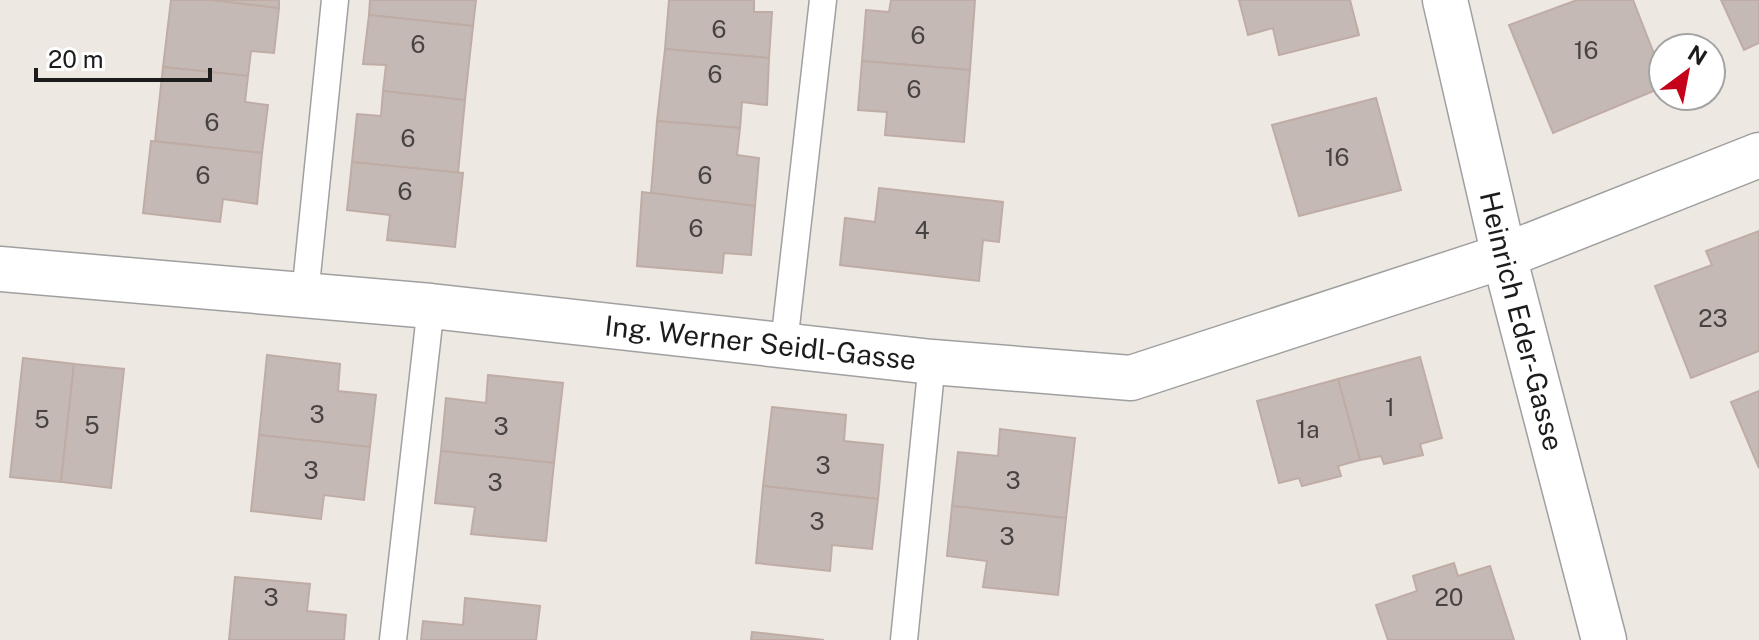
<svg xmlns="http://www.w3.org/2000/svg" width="1759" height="640" viewBox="0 0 1759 640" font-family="'Public Sans',sans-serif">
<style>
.building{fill:#c5b9b5;stroke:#bfaca4;stroke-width:2}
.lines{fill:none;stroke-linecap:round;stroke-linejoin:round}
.service-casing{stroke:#a0a0a0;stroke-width:29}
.minor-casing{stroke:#a0a0a0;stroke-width:47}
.service{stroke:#fff;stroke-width:26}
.minor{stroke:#fff;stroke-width:44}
.labels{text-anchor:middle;stroke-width:6;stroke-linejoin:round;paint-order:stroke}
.number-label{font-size:24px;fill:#464342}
.street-label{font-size:28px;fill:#1c1c1c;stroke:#fff}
</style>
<rect width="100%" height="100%" fill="#ede8e1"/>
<g class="building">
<polygon points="171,0 212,0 279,8 274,53 251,51 248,76 163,67"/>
<polygon points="212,0 279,0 279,8"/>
<polygon points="370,0 476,0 473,26 369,15"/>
<polygon points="669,0 754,0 754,12 772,12 769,58 665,49"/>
<polygon points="891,0 975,0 970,70 862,61 866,10 889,12"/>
<polygon points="1239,0 1350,0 1359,35 1279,55 1273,28 1248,35"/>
<polygon points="1577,0 1633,0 1663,77 1663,87 1553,133 1509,25"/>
<polygon points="1721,0 1759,0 1759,43 1744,50"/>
<polygon points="369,15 473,26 465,100 383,91 386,65 363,64"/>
<polygon points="665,49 769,58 767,105 742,102 740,128 657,121"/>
<polygon points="862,61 970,70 964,142 885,135 887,112 858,110"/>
<polygon points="163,67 248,76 245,102 268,105 262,153 155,141"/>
<polygon points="383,91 465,100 458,173 352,162 357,114 381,116"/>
<polygon points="1376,98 1401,190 1299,216 1272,125"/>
<polygon points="657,121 740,128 737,155 759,158 755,206 651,193"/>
<polygon points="151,141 262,153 257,204 223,199 220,222 143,213"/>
<polygon points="352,162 463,173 455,247 387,240 390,215 347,210"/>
<polygon points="879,188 1003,202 999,242 983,240 979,281 840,265 845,218 875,222"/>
<polygon points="642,192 755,206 751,255 724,253 722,273 637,266"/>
<polygon points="1759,231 1759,351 1691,378 1655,286 1712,265 1706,251"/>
<polygon points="267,355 340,364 338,391 376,395 370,447 259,435"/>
<polygon points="1420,357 1442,438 1420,444 1423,455 1384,464 1381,456 1360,460 1338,379"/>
<polygon points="23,358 74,364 61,482 10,477"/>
<polygon points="74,364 124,369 111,488 61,482"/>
<polygon points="488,375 563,383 554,463 441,451 446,398 486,403"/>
<polygon points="1338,379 1360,460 1338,466 1341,476 1302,486 1299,478 1279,483 1257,401"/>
<polygon points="1759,391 1759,468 1731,402"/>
<polygon points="772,407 846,415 844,441 883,445 878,499 763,486"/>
<polygon points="1000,429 1075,438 1066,518 952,506 958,452 998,456"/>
<polygon points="259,435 370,447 364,500 324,495 321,519 251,511"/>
<polygon points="441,451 554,463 546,541 471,534 475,507 435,503"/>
<polygon points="763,486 878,499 872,549 832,545 830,571 756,563"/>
<polygon points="952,506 1066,518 1058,595 983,587 987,561 947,556"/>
<polygon points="1454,563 1458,576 1490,566 1514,640 1388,640 1376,605 1417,591 1413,576"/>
<polygon points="235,577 310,584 307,611 346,615 344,640 229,640"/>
<polygon points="465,598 540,606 536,640 421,640 423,621 463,625"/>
<polygon points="752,632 824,640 751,640"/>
</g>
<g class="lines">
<defs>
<g id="service">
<polyline points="305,295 335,0"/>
<polyline points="784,344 823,0"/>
<polyline points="393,640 431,306"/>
<polyline points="904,640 932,362"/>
</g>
<g id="minor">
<path id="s1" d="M1445,0L1504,256L1604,640"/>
<path id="s2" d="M0,269L431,306L932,362L1131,378L1504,256L1759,155"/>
</g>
</defs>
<use href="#service" class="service-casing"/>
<use href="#minor" class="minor-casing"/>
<use href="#service" class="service"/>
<use href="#minor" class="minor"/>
</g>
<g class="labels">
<g class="number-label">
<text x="719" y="38">6</text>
<text x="918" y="44">6</text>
<text x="418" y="53">6</text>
<text x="1586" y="59">16</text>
<text x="715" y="83">6</text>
<text x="914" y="98">6</text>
<text x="212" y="131">6</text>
<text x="408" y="147">6</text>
<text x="1337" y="166">16</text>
<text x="203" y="184">6</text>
<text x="705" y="184">6</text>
<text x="405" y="200">6</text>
<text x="696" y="237">6</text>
<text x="922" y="239">4</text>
<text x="1713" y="327">23</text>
<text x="1390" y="416">1</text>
<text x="317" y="423">3</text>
<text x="42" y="428">5</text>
<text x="92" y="434">5</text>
<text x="501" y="435">3</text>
<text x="1308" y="438">1a</text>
<text x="823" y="474">3</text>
<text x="311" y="479">3</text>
<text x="1013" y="489">3</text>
<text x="495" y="491">3</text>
<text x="817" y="530">3</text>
<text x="1007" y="545">3</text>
<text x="271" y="606">3</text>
<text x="1449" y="606">20</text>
</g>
<g class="street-label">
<text dy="10" stroke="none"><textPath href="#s1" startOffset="330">Heinrich Eder-Gasse</textPath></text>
<text dy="10" stroke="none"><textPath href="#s2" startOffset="764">Ing. Werner Seidl-Gasse</textPath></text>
</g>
</g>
<g transform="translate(1687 72) rotate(32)"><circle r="38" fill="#ffffff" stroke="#a4a4a4" stroke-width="2"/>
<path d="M0-6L14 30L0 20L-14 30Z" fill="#c6011a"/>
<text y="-12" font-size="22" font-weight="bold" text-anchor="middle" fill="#1c1c1c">N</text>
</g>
<path d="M36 68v12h174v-12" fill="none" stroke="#1c1c1c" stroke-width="4"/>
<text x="48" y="68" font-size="24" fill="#1c1c1c" stroke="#ffffff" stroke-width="6" paint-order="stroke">20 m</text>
</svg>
